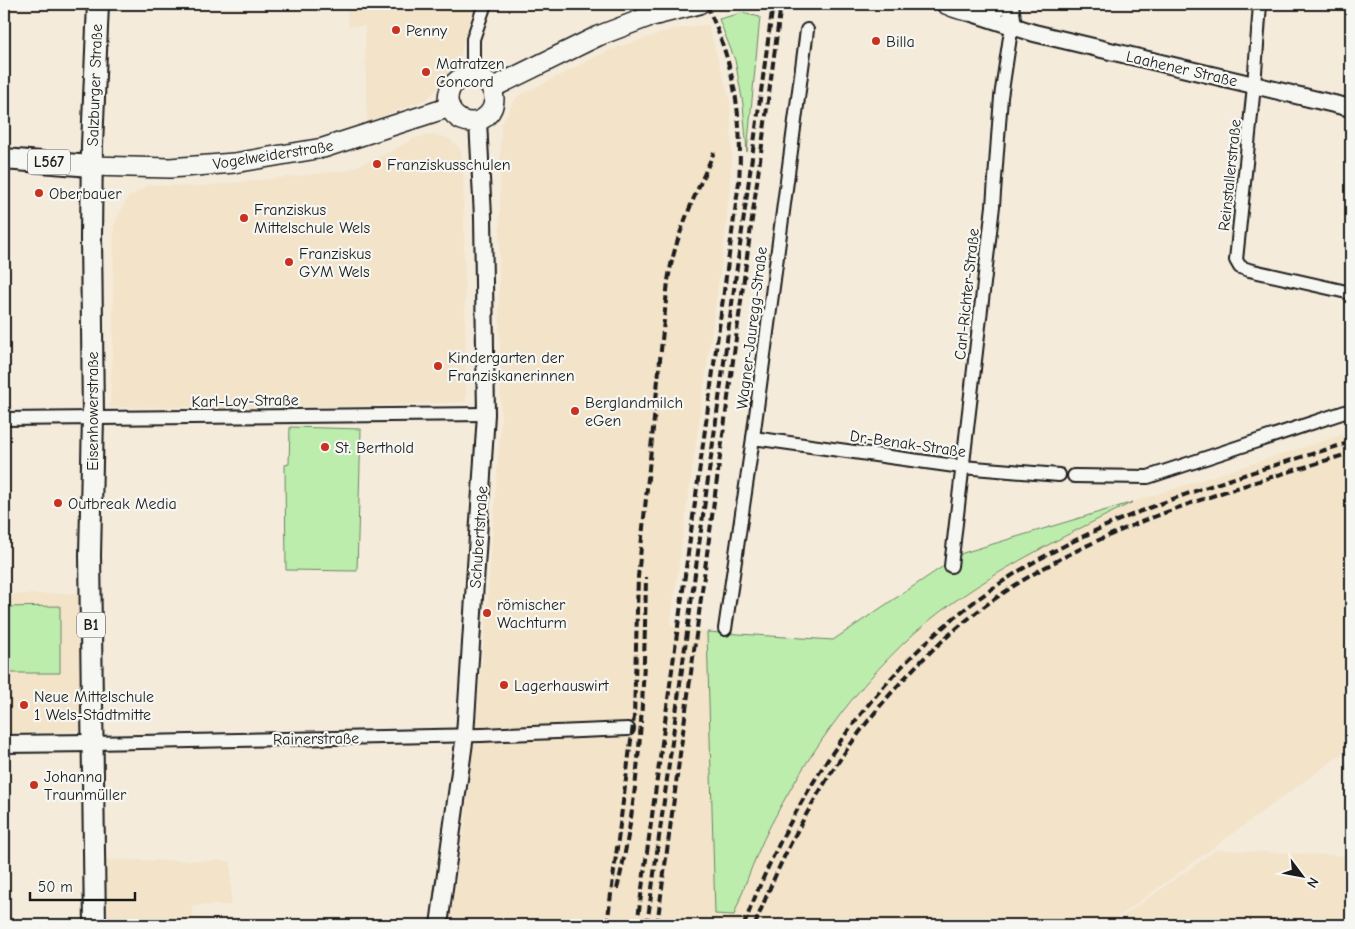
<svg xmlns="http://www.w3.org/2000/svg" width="1355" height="929" viewBox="0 0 1355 929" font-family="'Comic Neue',sans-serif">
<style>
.built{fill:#f2e3c9}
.green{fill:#bcedac;stroke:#6c8464}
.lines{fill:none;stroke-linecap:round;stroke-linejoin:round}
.minor-casing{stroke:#1c1c1c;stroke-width:16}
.tertiary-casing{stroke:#1c1c1c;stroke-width:20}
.secondary-casing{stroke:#1c1c1c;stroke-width:22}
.primary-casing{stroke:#1c1c1c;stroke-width:24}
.minor{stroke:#f6f6f2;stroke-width:12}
.tertiary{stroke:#f6f6f2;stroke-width:16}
.secondary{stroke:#f6f6f2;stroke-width:19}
.primary{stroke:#f6f6f2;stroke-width:20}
.rail{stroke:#1c1c1c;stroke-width:4;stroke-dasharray:8 4;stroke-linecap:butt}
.poi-dot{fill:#c8321e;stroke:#f6f6f2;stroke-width:2}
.labels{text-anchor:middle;stroke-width:4.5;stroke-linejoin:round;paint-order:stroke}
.shield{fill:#f6f6f2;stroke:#5d5d5c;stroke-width:1}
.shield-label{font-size:15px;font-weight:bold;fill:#1c1c1c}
.poi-label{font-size:16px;fill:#1c1c1c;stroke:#f6f6f2;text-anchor:start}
.street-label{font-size:16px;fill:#1c1c1c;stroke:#f6f6f2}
</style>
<rect width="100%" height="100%" fill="#f4ebda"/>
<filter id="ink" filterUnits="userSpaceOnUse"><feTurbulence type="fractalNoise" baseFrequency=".02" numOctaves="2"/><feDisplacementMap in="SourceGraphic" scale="10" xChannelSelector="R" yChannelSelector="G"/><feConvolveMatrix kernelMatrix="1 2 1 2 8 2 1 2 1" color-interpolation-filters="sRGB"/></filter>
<g filter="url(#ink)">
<g class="built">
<polygon points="346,4 478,4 468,24 457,69 427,99 367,122 365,26 349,26"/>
<polygon points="708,25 730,101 732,158 725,235 670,626 707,632 715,914 748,877 760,848 790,789 826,733 872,677 912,634 954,601 1033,552 1133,502 1351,432 1351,751 1343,753 1107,925 449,925 466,819 486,621 501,421 499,295 501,125 517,97 610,50 674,29"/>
<polygon points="434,135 448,138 457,146 460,149 463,162 466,402 360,406 110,407 113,343 114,226 127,198 149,185 194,187 345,171 384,155 418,137"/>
<polygon points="82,593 86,731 4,733 4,595"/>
<polygon points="1216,850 1351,856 1351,925 1111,925"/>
<polygon points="107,860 231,861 231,905 192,905 192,925 108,925"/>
</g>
<g class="green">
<polygon points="742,13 760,17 747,152 743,104 735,60 719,19"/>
<polygon points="290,427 361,429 357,571 286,570 285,465 289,464"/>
<path d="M1133,502C1072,532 1011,562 955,601C881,652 816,739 775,817C758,848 746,882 734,915L715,914L707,632L833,640L963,553Z"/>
<polygon points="60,606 60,673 4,673 4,607"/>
</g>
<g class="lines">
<defs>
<g id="minor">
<polyline points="1260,4 1254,86 1236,260 1240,267 1249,270 1351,293"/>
<polyline points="473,76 473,39 485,4"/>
<polyline points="4,419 486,414"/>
<polyline points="753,438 962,467 1059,475"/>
<polyline points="1074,476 1148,477 1351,410"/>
<polyline points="951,566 993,206 1001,97 1010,37 1013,26"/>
<polyline points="725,629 753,438 807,30"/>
<polyline points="93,743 482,735 628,729"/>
</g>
<g id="tertiary">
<polyline points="1010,4 1013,26"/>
<polyline points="972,13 1034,33 1351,108"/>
<polyline points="4,744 93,743"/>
<polyline points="439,925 465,735 486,414 483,217 478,121"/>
</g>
<g id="secondary">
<path d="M946,4C966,13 981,15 1001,4"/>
<circle cx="471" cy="99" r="23"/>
<polyline points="492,88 598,36 648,17 699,4"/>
<polyline points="91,166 170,168 234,163 323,148 450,107"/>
</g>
<g id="primary">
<polyline points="4,159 91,166"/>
<polyline points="95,925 90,555 93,417 91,237 92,145 98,4"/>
</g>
</defs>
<use href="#minor" class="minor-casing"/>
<use href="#tertiary" class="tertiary-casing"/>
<use href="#secondary" class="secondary-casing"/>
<use href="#primary" class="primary-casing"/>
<use href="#minor" class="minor"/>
<use href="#tertiary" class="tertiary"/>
<use href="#secondary" class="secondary"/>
<use href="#primary" class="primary"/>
<g class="rail">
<path d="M617,889C642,787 644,681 646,577"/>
<path d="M607,925L634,717L638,577L668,281C675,235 696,194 714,152"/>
<path d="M637,925L739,182C743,117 734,62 706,4"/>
<polyline points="647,925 773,4"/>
<polyline points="657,925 781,4"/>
<path d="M744,925C801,773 900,635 1045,556C1141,503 1247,474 1351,442"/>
<path d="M755,925C807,786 900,653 1030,576C1129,517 1242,486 1351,453"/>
</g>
</g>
</g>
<g class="poi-dot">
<circle cx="396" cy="30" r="5"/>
<circle cx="876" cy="41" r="5"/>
<circle cx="426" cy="72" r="5"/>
<circle cx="377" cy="164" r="5"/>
<circle cx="39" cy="193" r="5"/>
<circle cx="244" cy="218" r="5"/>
<circle cx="289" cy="262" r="5"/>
<circle cx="438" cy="366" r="5"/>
<circle cx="575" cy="411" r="5"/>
<circle cx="325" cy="447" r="5"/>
<circle cx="58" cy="503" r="5"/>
<circle cx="487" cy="613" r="5"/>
<circle cx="504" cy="685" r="5"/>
<circle cx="24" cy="705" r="5"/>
<circle cx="34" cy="785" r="5"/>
</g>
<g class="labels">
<g class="shield">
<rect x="28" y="149.5" width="42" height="25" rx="4"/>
<rect x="77" y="612.5" width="28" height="25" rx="4"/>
</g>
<g class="shield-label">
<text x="49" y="167">L567</text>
<text x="91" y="630">B1</text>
</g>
<g class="poi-label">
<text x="406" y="36">Penny</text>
<text x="886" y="47">Billa</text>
<text x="436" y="69">Matratzen<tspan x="436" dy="18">Concord</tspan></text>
<text x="387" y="170">Franziskusschulen</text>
<text x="49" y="199">Oberbauer</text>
<text x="254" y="215">Franziskus<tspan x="254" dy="18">Mittelschule Wels</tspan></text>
<text x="299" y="259">Franziskus<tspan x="299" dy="18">GYM Wels</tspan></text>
<text x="448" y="363">Kindergarten der<tspan x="448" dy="18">Franziskanerinnen</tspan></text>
<text x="585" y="408">Berglandmilch<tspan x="585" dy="18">eGen</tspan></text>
<text x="335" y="453">St. Berthold</text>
<text x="68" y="509">Outbreak Media</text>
<text x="497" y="610">römischer<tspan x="497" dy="18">Wachturm</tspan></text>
<text x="514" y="691">Lagerhauswirt</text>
<text x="34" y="702">Neue Mittelschule<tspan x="34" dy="18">1 Wels-Stadtmitte</tspan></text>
<text x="44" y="782">Johanna<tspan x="44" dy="18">Traunmüller</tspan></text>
</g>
<g class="street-label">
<text transform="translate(1182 68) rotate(13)" y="6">Laahener Straße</text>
<text transform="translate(94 85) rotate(-88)" y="6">Salzburger Straße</text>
<text transform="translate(273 154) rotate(-9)" y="6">Vogelweiderstraße</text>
<text transform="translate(1229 175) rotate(-84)" y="6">Reinstallerstraße</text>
<text transform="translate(966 294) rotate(-84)" y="6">Carl-Richter-Straße</text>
<text transform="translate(751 328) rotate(-83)" y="6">Wagner-Jauregg-Straße</text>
<text transform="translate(245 400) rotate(-1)" y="6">Karl-Loy-Straße</text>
<text transform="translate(92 411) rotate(-90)" y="6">Eisenhowerstraße</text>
<text transform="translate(908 443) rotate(8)" y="6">Dr.-Benak-Straße</text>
<text transform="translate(478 537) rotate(-86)" y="6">Schubertstraße</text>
<text transform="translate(316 738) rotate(-1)" y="6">Rainerstraße</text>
</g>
</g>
<rect width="1355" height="929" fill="none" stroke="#f6f6f2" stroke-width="20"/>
<rect x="10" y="10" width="1335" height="909" fill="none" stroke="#1c1c1c" stroke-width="2" filter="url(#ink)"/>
<g transform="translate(1302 876) rotate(122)" stroke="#f6f6f2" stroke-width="4" paint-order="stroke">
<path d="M0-4L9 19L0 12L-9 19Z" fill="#1c1c1c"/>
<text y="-8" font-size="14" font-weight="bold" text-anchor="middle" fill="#1c1c1c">N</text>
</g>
<path d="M30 892v8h105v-8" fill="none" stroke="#1c1c1c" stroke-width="2.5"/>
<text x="38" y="892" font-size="15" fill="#1c1c1c" stroke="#f6f6f2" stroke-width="4" paint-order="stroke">50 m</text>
</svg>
